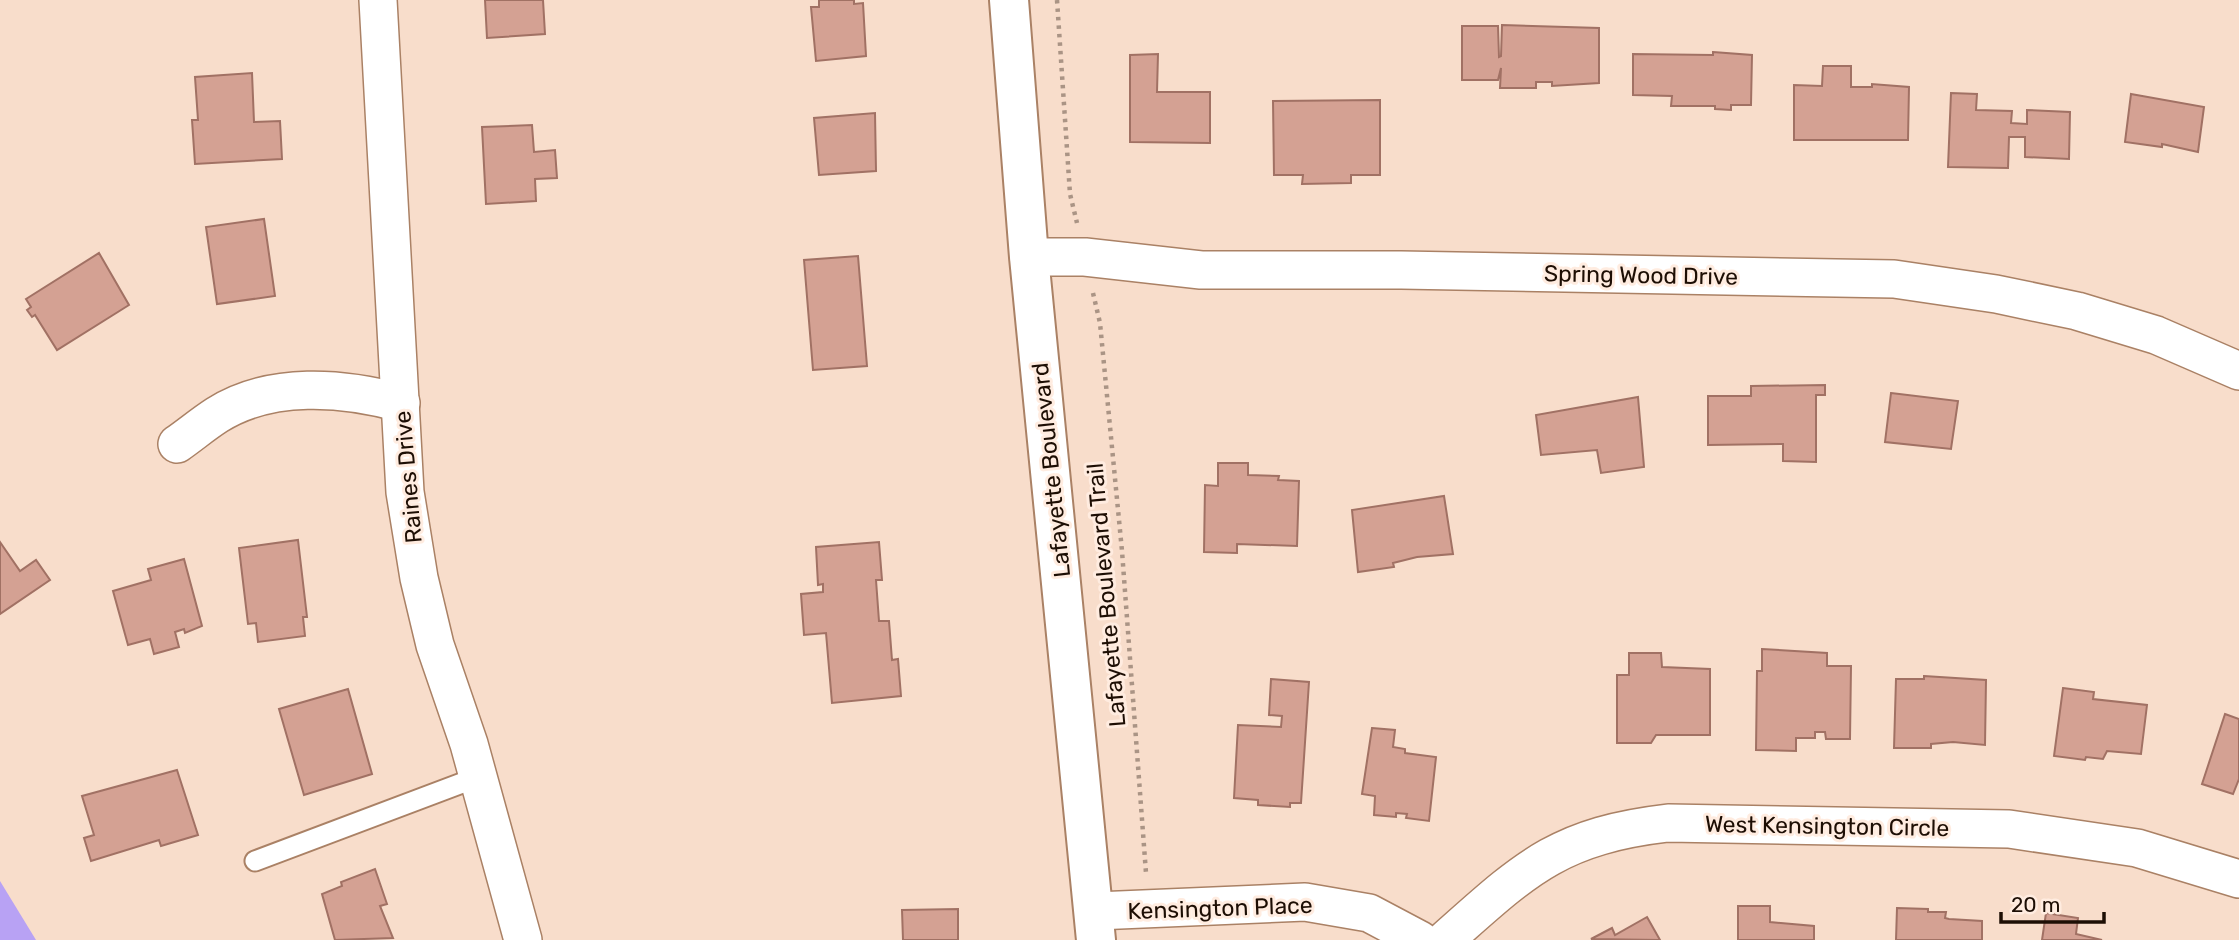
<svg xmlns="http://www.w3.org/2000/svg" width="2239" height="940" viewBox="0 0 2239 940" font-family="Rubik,sans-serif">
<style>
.green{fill:#b8a2f4}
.building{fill:#d4a193;stroke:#a17164;stroke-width:2}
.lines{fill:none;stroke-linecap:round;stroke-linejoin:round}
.lane-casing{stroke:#aa8165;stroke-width:23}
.street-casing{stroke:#aa8165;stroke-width:40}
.secondary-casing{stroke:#aa8165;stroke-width:42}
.path{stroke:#aa9485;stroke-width:4.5;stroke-dasharray:3.5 5;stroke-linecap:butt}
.lane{stroke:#fff;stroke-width:19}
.street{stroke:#fff;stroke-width:37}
.secondary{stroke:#fff;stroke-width:38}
.labels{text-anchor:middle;stroke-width:6;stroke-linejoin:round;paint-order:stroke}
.street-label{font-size:23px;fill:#1d0e04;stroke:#ffece0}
</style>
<rect width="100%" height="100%" fill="#f8ddcb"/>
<polygon class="green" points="0,881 36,940 0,940"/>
<g class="building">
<polygon points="485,0 543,0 545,34 487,38"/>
<polygon points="819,0 854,0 854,4 863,3 866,56 816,61 811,7 819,7"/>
<polygon points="1502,25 1599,28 1599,83 1552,86 1552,82 1536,82 1536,88 1500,88 1501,68 1498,80 1462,80 1462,26 1498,26 1499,57 1501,56"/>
<polygon points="1713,52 1752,55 1751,105 1731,105 1731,110 1715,109 1715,106 1671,106 1672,96 1633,95 1633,54 1713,55"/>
<polygon points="1158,54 1157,92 1210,92 1210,143 1130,142 1130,55"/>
<polygon points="1823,66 1851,66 1851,87 1872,87 1872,84 1909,87 1908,140 1794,140 1794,85 1822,86"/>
<polygon points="252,73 254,122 280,121 282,159 195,164 192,120 198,120 195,77"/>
<polygon points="1951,93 1977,94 1976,110 2012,111 2011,123 2027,124 2027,110 2070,112 2069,159 2025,157 2025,137 2009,137 2008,168 1948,167"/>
<polygon points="2131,94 2204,107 2198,152 2162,144 2162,147 2125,142"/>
<polygon points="1380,100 1380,175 1351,175 1351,183 1302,184 1303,175 1274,175 1273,101"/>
<polygon points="875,113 876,171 819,175 814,118"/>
<polygon points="532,125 534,152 555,150 557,178 535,179 536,201 486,204 482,127"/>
<polygon points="264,219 275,296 217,304 206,227"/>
<polygon points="99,253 129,305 57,350 35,315 32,317 27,310 31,307 26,299"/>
<polygon points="858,256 867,366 813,370 804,260"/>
<polygon points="1825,385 1825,395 1816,395 1816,462 1783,461 1783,444 1708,445 1708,396 1751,396 1751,386"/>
<polygon points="1891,393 1958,401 1951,449 1885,442"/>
<polygon points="1638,397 1644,467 1601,473 1597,450 1541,455 1536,415"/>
<polygon points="1218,463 1248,463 1248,475 1279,476 1278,480 1299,481 1297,546 1237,544 1237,553 1204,552 1205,485 1218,486"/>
<polygon points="1444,496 1453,554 1417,557 1393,563 1394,567 1358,572 1352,510"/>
<polygon points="298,540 307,617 303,617 305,636 258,642 256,623 248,624 239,548"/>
<polygon points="0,542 20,571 36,560 50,580 0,614"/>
<polygon points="879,542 882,580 876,580 879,621 889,621 892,660 898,659 901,696 832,703 826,633 804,635 801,594 823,592 823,584 818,585 816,547"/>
<polygon points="184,559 202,626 185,633 184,629 175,632 179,647 154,654 150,639 128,645 113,591 151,580 148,569"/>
<polygon points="1762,649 1827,653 1827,666 1851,666 1850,739 1826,739 1825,732 1815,732 1815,738 1796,738 1796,751 1756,750 1757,671 1762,671"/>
<polygon points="1629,653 1661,653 1662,667 1710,669 1710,735 1656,735 1651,743 1617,743 1617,675 1629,675"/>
<polygon points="1924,676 1986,680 1985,745 1953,742 1931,744 1931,748 1894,748 1896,679 1924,679"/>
<polygon points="1271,679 1309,682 1301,803 1290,803 1290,807 1258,805 1258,800 1234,798 1238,725 1281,727 1282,716 1269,715"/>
<polygon points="2063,688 2094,692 2093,699 2147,705 2141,754 2107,751 2103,759 2086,757 2085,760 2054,756"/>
<polygon points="348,689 372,774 304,795 279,709"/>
<polygon points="2225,714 2239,719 2239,779 2233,794 2202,784"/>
<polygon points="1372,728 1395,730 1393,747 1405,749 1405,753 1436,757 1429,821 1406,818 1407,814 1396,813 1396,817 1374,815 1375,796 1362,794"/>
<polygon points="177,770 198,835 161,846 159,840 91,861 84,838 94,835 82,796"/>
<polygon points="375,869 387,904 380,906 393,938 335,940 322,894 342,886 341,882"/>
<polygon points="1738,906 1770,906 1770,922 1814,926 1814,940 1738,940"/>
<polygon points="1897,908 1928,909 1928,912 1946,912 1945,918 1949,919 1982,921 1982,940 1896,940"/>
<polygon points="958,909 958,940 903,940 902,910"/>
<polygon points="2046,913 2078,918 2076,934 2102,940 2042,940"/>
<polygon points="1647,917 1660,940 1591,939 1612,928 1615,935"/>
</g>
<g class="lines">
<defs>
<polyline id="lane" points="255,861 478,777"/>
<g id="street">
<polyline points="378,0 405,492 419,578 435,645 469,744 523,940"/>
<polyline points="1029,257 1085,257 1201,270 1401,270 1894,279 1996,294 2077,311 2156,335 2239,371"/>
<path d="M177,444C190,435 203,424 217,415C271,381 343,387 401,403"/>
<polyline points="1096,911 1305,902 1369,913 1420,940"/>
<path d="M1445,940C1525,869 1557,836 1668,823L2009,829L2137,848L2239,879"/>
</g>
<polyline id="secondary" points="1009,0 1029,257 1096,940"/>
</defs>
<use href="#lane" class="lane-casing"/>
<use href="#street" class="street-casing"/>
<use href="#secondary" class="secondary-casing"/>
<g class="path">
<polyline points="1057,0 1070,194 1077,223"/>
<polyline points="1093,293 1100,323 1122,551 1146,873"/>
</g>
<use href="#lane" class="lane"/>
<use href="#street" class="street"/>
<use href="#secondary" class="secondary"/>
</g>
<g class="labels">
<g class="street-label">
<text transform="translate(1641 275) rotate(1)" y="8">Spring Wood Drive</text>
<text transform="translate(1051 470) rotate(-96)" y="8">Lafayette Boulevard</text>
<text transform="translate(408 477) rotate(-95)" y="8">Raines Drive</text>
<text transform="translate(1106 595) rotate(-95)" y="8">Lafayette Boulevard Trail</text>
<text transform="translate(1827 826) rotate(1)" y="8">West Kensington Circle</text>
<text transform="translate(1220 908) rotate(-2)" y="8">Kensington Place</text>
</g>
</g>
<path d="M2001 912v10h103v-10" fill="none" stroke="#1d0e04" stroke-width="3.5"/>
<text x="2011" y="912" font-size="21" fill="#1d0e04" stroke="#ffece0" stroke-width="5" paint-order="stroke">20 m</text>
</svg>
